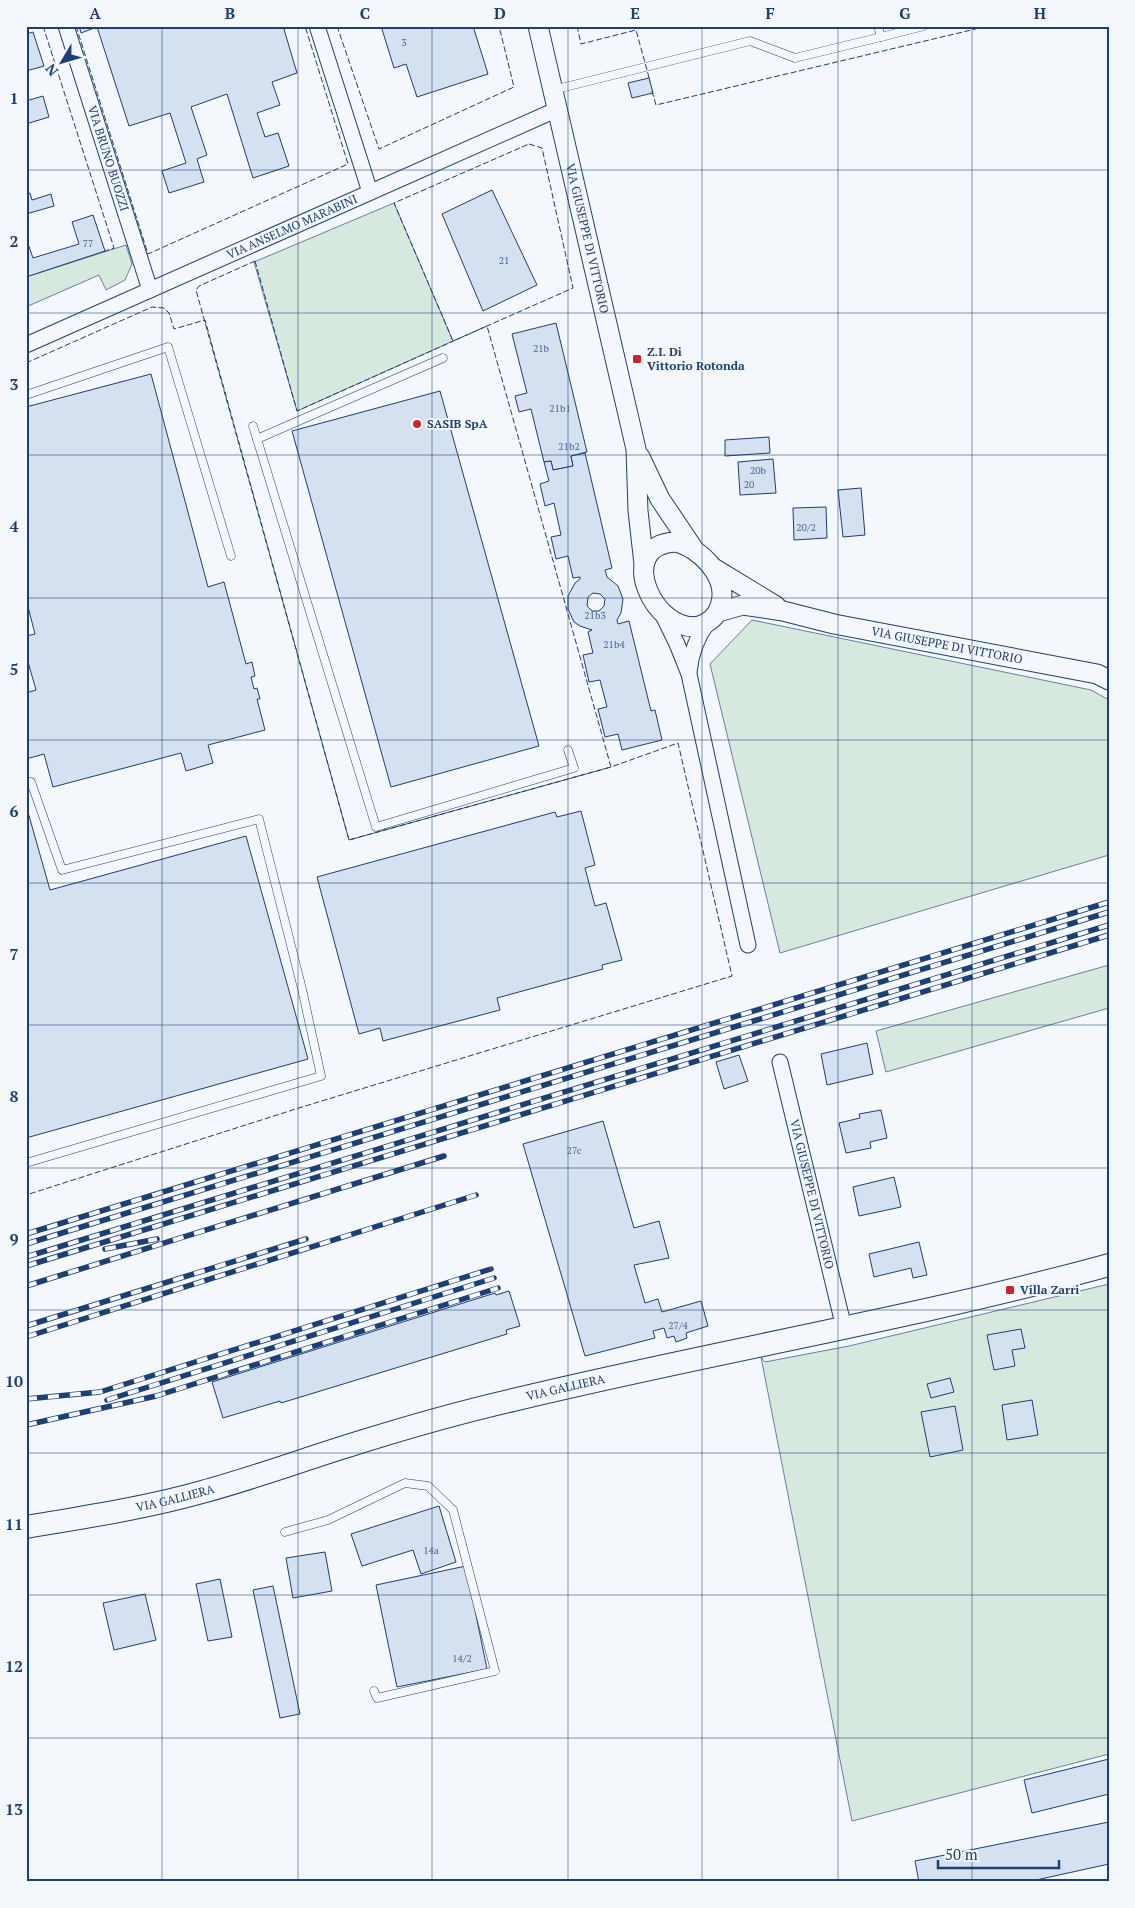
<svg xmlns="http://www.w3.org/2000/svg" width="1135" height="1908" viewBox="0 0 1135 1908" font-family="'PT Serif',serif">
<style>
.green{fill:#d7e8df;stroke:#687fa3}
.building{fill:#d5e0f0;stroke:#1d3f73;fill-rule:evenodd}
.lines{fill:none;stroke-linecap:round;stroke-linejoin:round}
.service-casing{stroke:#1d3f73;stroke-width:9}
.minor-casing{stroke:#1d3f73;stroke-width:17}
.tertiary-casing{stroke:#1d3f73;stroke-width:21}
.primary-casing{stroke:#1d3f73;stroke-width:24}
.service{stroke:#f4f7fb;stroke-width:8}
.minor{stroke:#f4f7fb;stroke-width:15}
.tertiary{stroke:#f4f7fb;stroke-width:19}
.primary{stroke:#f4f7fb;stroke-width:22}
.rail-casing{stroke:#1d3f73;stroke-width:5.5}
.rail{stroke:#f4f7fb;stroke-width:4;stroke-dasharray:11;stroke-linecap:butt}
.fence{stroke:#1d3f73;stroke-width:1;stroke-dasharray:6 2.5;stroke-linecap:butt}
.grid{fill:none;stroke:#1d3f73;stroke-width:1;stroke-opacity:0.55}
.poi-dot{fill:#c62828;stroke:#f4f7fb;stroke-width:2}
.labels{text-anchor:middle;stroke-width:4;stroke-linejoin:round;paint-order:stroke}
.number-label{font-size:10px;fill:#4b6792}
.street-label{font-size:12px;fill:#1d3f73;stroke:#f4f7fb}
.poi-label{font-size:12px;font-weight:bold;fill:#1d3f73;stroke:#f4f7fb;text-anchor:start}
.neatline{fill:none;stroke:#1d3f73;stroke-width:2}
.grid-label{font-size:16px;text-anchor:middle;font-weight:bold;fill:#1d3f73}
</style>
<rect width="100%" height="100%" fill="#f4f7fb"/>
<g class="green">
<polygon points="394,203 453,341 297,411 254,262"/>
<polygon points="126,245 132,264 125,280 106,290 99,275 26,307 26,277"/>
<polygon points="752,620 1091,690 1109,700 1109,855 780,953 710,664"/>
<polygon points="1109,965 1109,1008 886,1072 876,1031"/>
<polygon points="1109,1284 1109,1754 852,1821 761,1357 765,1362 849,1346"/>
</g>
<g class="building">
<polygon points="79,26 283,26 297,73 272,82 280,105 257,113 265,137 278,133 289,166 253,178 227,94 191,107 207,155 197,159 204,182 169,193 162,171 186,163 170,113 129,126 97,27 81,33"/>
<polygon points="381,26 473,26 488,74 417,97 406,64 394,68"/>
<polygon points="33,32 44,66 26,71 26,34"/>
<polygon points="649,78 653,93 632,98 628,83"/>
<polygon points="43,96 49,117 26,124 26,101"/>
<polygon points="492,190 537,285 483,311 442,214"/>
<polygon points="30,193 32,200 51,194 54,206 26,214 26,194"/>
<polygon points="93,215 105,251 26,277 26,238 33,258 79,244 72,222"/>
<polygon points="556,323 587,452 571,456 573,466 553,470 551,461 544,462 531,409 519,412 515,396 527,393 512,334"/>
<polygon points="151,374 208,587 224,582 246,664 252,662 255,676 251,677 254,689 257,688 260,699 257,699 265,730 208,745 213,763 186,771 181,753 53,787 44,754 26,759 26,693 36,690 26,655 26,636 35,634 26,599 26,407"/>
<polygon points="440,391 539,746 391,787 292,431"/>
<polygon points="769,437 770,453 725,456 725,440"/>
<path d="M585,453L612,568L605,570L607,577L618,586L623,599L621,613L617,620L618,624L629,621L651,711L655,710L662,740L622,750L618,734L605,737L598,709L607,707L600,680L589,682L583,655L593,653L588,632L592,630L580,626L574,622L568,609V596L575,583L580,579V577L573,578L568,556L556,559L551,537L561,535L554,503L545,506L540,484L549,481L544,462L551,461L553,470L573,466L571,456ZM593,593L600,594L605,599L604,606L599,611H592L587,606L588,597Z"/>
<polygon points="773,459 776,493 740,495 738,462"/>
<polygon points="861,488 865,535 843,537 838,490"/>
<polygon points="826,507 827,538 794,540 793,508"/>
<polygon points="26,805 50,890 246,836 308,1059 26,1138"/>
<polygon points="581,811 595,865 585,868 595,906 606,903 622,960 602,965 603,969 497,998 500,1010 383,1041 380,1028 359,1034 317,877 555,812 557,817"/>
<polygon points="867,1043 873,1074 827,1085 821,1054"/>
<polygon points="739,1055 748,1081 724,1089 716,1062"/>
<polygon points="881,1110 887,1138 870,1142 871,1148 846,1153 839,1123 860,1118 859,1114"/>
<polygon points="603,1121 634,1228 659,1221 669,1258 634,1265 645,1303 658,1299 662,1312 701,1301 708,1326 686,1333 687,1338 676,1342 674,1336 667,1338 664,1328 653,1331 655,1338 585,1356 523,1144"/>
<polygon points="894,1177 901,1207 859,1216 853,1187"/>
<polygon points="919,1242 927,1275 913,1278 911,1268 874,1277 869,1254"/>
<polygon points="509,1291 520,1326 506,1330 507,1334 281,1403 280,1401 223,1418 212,1382 495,1293 496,1295"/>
<polygon points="1021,1329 1025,1348 1012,1350 1015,1366 994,1370 987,1335"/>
<polygon points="950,1378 954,1392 931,1398 927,1384"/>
<polygon points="1032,1400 1038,1435 1007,1440 1002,1405"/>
<polygon points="955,1406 963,1450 930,1457 921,1412"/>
<polygon points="439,1506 456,1562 421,1574 413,1550 362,1566 351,1534"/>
<polygon points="325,1552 332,1591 293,1598 286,1558"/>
<polygon points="466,1566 487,1669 397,1687 376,1585"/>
<polygon points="220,1579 232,1637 208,1641 196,1584"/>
<polygon points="273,1586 300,1714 280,1718 253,1590"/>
<polygon points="145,1594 156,1640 114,1650 103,1603"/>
<polygon points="1109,1759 1109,1794 1032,1813 1024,1780"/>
<polygon points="1109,1822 1109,1864 1027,1882 919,1882 915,1861"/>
</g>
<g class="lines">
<defs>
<g id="service">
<polyline points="881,37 924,26"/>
<polyline points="553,90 750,41 795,58 881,37 878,26"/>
<polyline points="443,358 257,439 376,827 574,768 568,750"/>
<polyline points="26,395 168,347 231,556"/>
<polyline points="253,426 257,439"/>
<polyline points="26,783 31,782 62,870 259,819 302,989 321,1076 26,1163"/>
<polyline points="285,1532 328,1520 405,1483 428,1486 453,1510 495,1671 377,1698 374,1691"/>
</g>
<g id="minor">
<path id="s1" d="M66,26L150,290"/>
<polyline points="317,26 370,192"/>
<path id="s2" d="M26,345L558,109"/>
<polyline points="661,611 677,644 689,674 748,945"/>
<path d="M689,672C691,653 696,638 708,622"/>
<path id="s3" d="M780,1062L844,1328"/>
</g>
<g id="tertiary">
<path id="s4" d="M538,26L636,449L638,511L644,564"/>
<polyline points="640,457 660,499 693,548"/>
<path d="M675,542C700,547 730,578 720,606C717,616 709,623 699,626C655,635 613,546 675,542Z"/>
<polyline points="712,567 776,606"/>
<path id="s5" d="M718,612L743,605L783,611L834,624L1097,674L1109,680"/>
</g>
<g id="primary">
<path id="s6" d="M26,1527C85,1517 145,1508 202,1492C254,1478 305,1459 357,1443C408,1427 461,1412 513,1400C711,1352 912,1319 1109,1265"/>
</g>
</defs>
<use href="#service" class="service-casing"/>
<use href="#minor" class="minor-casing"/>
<use href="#tertiary" class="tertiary-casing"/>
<use href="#primary" class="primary-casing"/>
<use href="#service" class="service"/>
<use href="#minor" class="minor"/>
<use href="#tertiary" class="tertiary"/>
<use href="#primary" class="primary"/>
<defs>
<g id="rail">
<polyline points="26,1234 1109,902"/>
<polyline points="26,1244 1109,912"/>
<polyline points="105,1249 157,1239"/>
<polyline points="26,1257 1109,925"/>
<polyline points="26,1266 1109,935"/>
<polyline points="26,1286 444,1156"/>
<polyline points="26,1326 306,1239"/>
<polyline points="26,1337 476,1195"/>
<polyline points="26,1399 100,1392 491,1269"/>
<polyline points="107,1400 494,1278"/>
<polyline points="26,1425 156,1396 498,1288"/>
</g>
</defs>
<use href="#rail" class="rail-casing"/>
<use href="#rail" class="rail"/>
<g class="fence">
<polyline points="43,26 114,248 103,252"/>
<polyline points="76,26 148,254 348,164 305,26"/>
<polyline points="337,26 379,149 514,87 499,26"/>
<polyline points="577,26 581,44 636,30 650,81"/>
<polyline points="652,91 656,105 988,26"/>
<polygon points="529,144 542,148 573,288 453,341 394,203"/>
<polygon points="255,261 297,411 487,326 611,767 349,840 196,290 199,286"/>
<polyline points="26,363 152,307 164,308 169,313 174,329 205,320 349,840 611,767 678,743 732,976 302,1107 26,1195"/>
</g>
</g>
<path class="grid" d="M162,26V1882M298,26V1882M432,26V1882M568,26V1882M702,26V1882M838,26V1882M972,26V1882M26,170H1109M26,313H1109M26,455H1109M26,598H1109M26,740H1109M26,883H1109M26,1025H1109M26,1168H1109M26,1310H1109M26,1453H1109M26,1595H1109M26,1738H1109"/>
<g class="poi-dot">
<rect x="632" y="354" width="10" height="10" rx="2.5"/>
<circle cx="417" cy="424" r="5"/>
<rect x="1005" y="1285" width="10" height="10" rx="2.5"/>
</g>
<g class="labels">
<g class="number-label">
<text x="404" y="46">3</text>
<text x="88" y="247">77</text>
<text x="504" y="264">21</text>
<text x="541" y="352">21b</text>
<text x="560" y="412">21b1</text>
<text x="569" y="450">21b2</text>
<text x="758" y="474">20b</text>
<text x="749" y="488">20</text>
<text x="806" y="531">20/2</text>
<text x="595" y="619">21b3</text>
<text x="614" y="648">21b4</text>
<text x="574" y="1154">27c</text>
<text x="678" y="1329">27/4</text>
<text x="431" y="1554">14a</text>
<text x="462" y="1662">14/2</text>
</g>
<g class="street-label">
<text dy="4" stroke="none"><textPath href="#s1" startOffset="139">VIA BRUNO BUOZZI</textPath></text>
<text dy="4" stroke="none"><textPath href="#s2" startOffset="291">VIA ANSELMO MARABINI</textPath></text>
<text dy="4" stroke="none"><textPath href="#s4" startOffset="218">VIA GIUSEPPE DI VITTORIO</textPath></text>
<text dy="4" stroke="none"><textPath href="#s5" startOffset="234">VIA GIUSEPPE DI VITTORIO</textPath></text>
<text dy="4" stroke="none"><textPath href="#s3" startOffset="136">VIA GIUSEPPE DI VITTORIO</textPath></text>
<text dy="4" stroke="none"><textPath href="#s6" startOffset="558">VIA GALLIERA</textPath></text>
<text dy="4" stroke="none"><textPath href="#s6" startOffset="152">VIA GALLIERA</textPath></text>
</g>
<g class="poi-label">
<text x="647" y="356">Z.I. Di<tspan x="647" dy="14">Vittorio Rotonda</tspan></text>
<text x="427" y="428">SASIB SpA</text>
<text x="1020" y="1294">Villa Zarri</text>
</g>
</g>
<rect width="1135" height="1908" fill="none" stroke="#f4f7fb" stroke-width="55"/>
<g transform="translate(62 62) rotate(232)" stroke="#f4f7fb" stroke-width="4" paint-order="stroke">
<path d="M0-4L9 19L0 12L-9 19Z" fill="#1d3f73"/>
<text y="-8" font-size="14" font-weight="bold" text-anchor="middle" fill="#1d3f73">N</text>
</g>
<path d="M938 1860v8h121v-8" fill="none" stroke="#1d3f73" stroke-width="2.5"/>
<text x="945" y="1860" font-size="15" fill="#1d3f73" stroke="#f4f7fb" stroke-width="4" paint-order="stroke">50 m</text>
<rect x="28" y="28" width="1080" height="1852" class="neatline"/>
<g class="grid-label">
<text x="95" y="19">A</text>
<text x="230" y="19">B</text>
<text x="365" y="19">C</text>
<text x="500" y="19">D</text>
<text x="635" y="19">E</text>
<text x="770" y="19">F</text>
<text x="905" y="19">G</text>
<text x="1040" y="19">H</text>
<text x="14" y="104">1</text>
<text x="14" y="247">2</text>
<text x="14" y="390">3</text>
<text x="14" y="532">4</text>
<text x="14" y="675">5</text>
<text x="14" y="817">6</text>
<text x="14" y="960">7</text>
<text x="14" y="1102">8</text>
<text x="14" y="1245">9</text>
<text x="14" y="1387">10</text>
<text x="14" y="1530">11</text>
<text x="14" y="1672">12</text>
<text x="14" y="1815">13</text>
</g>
</svg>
